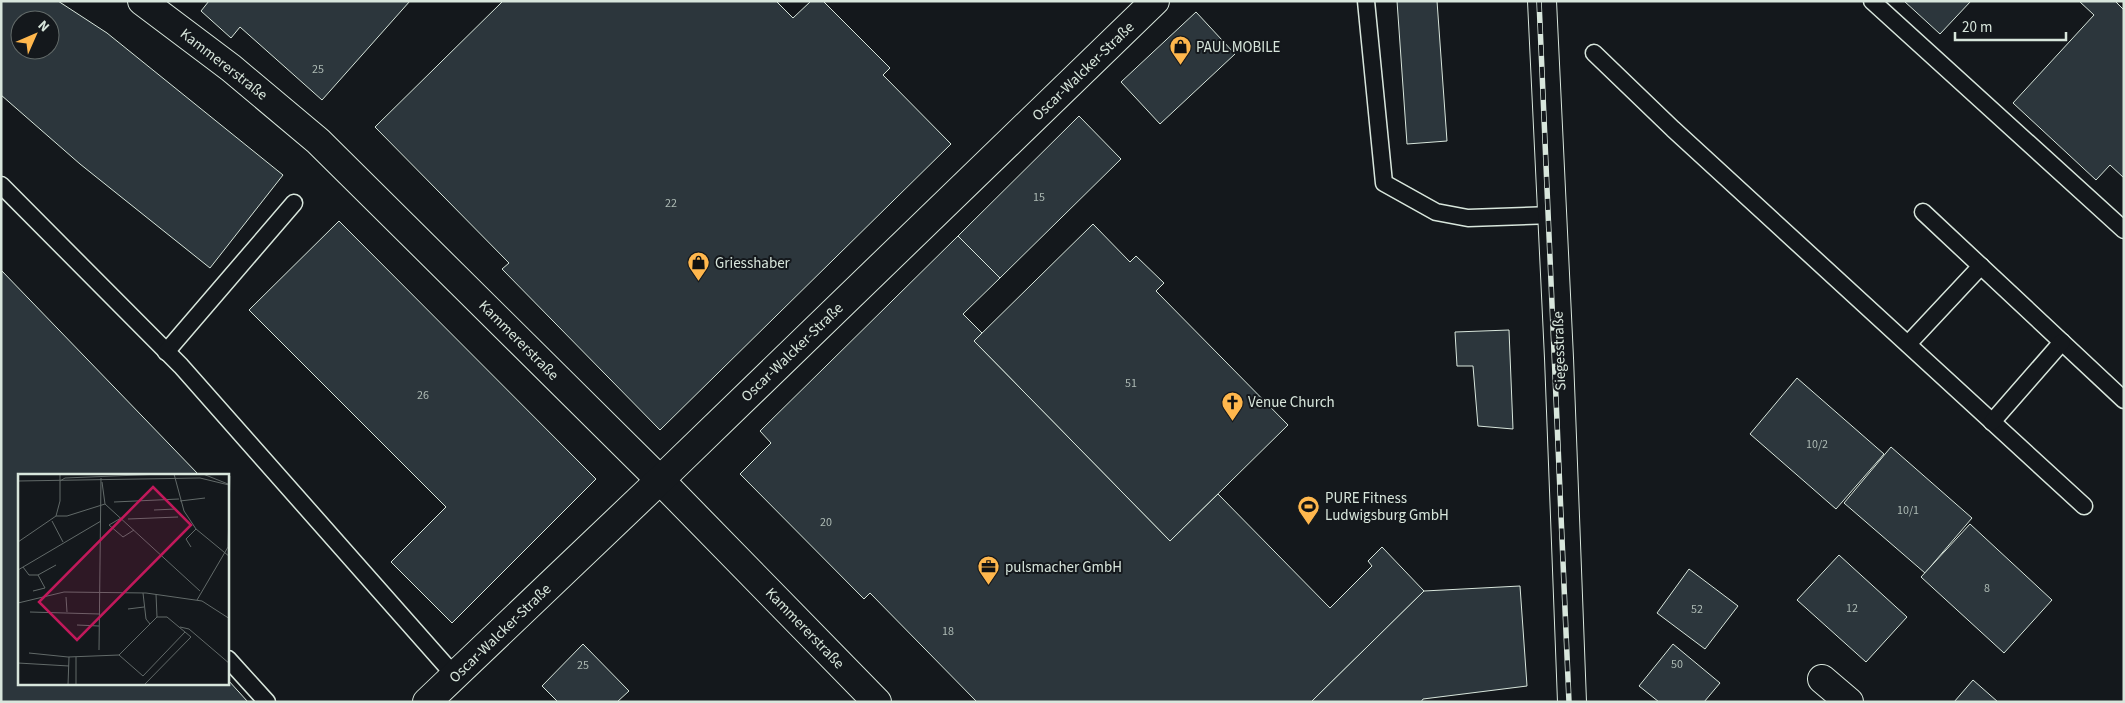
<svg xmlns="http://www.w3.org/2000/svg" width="2125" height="703" viewBox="0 0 2125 703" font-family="'Source Sans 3',sans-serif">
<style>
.building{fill:#2c363c;stroke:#d8e6dc;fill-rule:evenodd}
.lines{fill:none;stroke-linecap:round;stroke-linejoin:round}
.service-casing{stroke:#d8e6dc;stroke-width:19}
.minor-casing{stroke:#d8e6dc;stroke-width:30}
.service{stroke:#14181c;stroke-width:16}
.minor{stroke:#14181c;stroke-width:28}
.rail-casing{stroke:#d8e6dc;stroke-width:5.5}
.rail{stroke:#14181c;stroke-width:4;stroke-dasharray:11;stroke-linecap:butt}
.labels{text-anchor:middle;stroke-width:4;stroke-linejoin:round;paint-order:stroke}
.number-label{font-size:12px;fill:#adbab4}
.poi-label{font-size:15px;fill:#d8e6dc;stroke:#14181c;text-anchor:start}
.street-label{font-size:15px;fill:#d8e6dc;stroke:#14181c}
.inset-road{fill:none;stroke:#626a69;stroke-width:1}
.view{fill:#c2185b;fill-opacity:0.15;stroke:#c2185b;stroke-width:2.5}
.inset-edge{fill:none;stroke:#d8e6dc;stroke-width:2.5}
</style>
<rect width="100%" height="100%" fill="#14181c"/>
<g class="building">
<path d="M1,1H58L107,33L283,175L210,268L80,164L1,95ZM20,20H50V50H20Z"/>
<polygon points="209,1 410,1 322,100 240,27 231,38 201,11"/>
<polygon points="503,1 776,1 793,18 811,1 823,1 890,68 883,75 951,144 660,430 502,269 509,263 375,127"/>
<polygon points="1397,1 1437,1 1447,141 1407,144"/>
<polygon points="1904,1 1971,1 1940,34"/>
<polygon points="2079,1 2115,1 2124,10 2124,178 2110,165 2096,180 2013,103 2094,15"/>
<polygon points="1196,12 1235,54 1160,124 1121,82"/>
<polygon points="1079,116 1121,159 1000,278 958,236"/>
<polygon points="339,221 596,479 452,623 391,562 446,507 249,310"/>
<polygon points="1093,224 1130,262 1136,256 1164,283 1156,291 1288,425 1170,541 974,341"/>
<polygon points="958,236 1000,278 963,314 982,333 974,341 1170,541 1218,494 1330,608 1372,566 1368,561 1382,547 1424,591 1311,702 977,702 870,593 864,599 740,474 771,443 760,431"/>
<polygon points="1,270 199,475 19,476 19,684 228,684 228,680 248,702 1,702"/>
<polygon points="1509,330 1513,429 1478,426 1473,366 1457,366 1455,332"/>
<polygon points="1797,378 1884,454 1836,509 1750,434"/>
<polygon points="1891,447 1972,518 1925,573 1844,503"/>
<polygon points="1970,524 2052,600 2004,653 1921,577"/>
<polygon points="1839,555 1907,617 1866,662 1797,600"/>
<polygon points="1689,569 1738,606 1705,649 1657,613"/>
<polygon points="1520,586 1527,686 1423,699 1421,702 1311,702 1424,591"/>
<polygon points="583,644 629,691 617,702 558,702 542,686"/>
<polygon points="1673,644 1720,683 1704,702 1659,702 1639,686"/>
<polygon points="1973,680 1998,702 1954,702"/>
</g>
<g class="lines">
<defs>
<g id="service">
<polyline points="1366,1 1384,183 1436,212 1468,218 1553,215"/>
<polyline points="1872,1 2124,230"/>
<polyline points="1594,53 1673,129 2084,506"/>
<polyline points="1,185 181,366 455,676"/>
<polyline points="1923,212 2124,400"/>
<polyline points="1908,344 1981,266"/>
<polyline points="166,352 294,203"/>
<polyline points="1992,422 2062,342"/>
<polyline points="228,659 267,702"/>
</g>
<g id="minor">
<polyline points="142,1 231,68 318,141 660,480 877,702"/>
<polyline points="1542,1 1559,358 1572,702"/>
<polyline points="1822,679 1849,702"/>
<polyline points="427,702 660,480 1155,1"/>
</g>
</defs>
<use href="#service" class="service-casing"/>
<use href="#minor" class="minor-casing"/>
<use href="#service" class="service"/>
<use href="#minor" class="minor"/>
<defs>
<polyline id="rail" points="1539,1 1569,702"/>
</defs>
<use href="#rail" class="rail-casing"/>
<use href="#rail" class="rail"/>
</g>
<defs>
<symbol id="shop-pin" viewBox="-11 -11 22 30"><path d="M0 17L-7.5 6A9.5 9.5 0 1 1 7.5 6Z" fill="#ffb74d" stroke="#14181c"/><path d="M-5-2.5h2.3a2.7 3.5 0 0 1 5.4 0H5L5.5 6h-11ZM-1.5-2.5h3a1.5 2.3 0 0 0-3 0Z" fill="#111"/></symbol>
<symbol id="church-pin" viewBox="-11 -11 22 30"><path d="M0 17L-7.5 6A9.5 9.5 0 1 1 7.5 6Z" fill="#ffb74d" stroke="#14181c"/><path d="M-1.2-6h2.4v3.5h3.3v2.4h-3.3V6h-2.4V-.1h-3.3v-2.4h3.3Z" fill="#111"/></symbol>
<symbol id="stadium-pin" viewBox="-11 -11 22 30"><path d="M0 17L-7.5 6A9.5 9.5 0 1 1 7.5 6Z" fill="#ffb74d" stroke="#14181c"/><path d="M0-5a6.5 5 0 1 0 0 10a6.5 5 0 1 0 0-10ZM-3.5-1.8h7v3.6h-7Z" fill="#111"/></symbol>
<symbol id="office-pin" viewBox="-11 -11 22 30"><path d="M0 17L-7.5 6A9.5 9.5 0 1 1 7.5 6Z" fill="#ffb74d" stroke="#14181c"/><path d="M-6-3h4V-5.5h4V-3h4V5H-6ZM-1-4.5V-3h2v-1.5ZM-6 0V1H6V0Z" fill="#111"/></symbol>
</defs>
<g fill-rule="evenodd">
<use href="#shop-pin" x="1168" y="34" width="25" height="34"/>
<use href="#shop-pin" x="686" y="250" width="25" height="34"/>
<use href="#church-pin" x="1220" y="390" width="25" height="34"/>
<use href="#stadium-pin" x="1296" y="494" width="25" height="34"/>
<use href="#office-pin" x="976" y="554" width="25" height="34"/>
</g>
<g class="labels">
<g class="number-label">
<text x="318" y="73">25</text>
<text x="1039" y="201">15</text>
<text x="671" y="207">22</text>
<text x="1131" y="387">51</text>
<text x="423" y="399">26</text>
<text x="1817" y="448">10/2</text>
<text x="1908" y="514">10/1</text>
<text x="826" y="526">20</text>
<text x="1987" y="592">8</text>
<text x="1852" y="612">12</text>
<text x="1697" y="613">52</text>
<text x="948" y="635">18</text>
<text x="1677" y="668">50</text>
<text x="583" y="669">25</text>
</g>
<g class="poi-label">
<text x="1196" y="52">PAUL MOBILE</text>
<text x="715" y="268">Griesshaber</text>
<text x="1248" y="407">Venue Church</text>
<text x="1325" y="503">PURE Fitness<tspan x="1325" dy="17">Ludwigsburg GmbH</tspan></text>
<text x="1005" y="572">pulsmacher GmbH</text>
</g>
<g class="street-label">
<text transform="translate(224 64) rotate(38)" y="5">Kammererstraße</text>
<text transform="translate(1083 71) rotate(-44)" y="5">Oscar-Walcker-Straße</text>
<text transform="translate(519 340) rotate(45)" y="5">Kammererstraße</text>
<text transform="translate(1559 351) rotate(-92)" y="5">Siegesstraße</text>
<text transform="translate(792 352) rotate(-44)" y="5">Oscar-Walcker-Straße</text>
<text transform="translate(805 628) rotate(46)" y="5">Kammererstraße</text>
<text transform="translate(500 633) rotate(-44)" y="5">Oscar-Walcker-Straße</text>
</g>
</g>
<g transform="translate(18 474)">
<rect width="211" height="211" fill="#14181c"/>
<path class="inset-road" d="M156,0L166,37L178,55L212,83M185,0L210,10M0,7L182,4L211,11M42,7L47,4L145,0M84,8L87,30M162,27L187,24M96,28L161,25M136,36L158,35M38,42H49L87,30L182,117M103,44L91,51L105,63L116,56M110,45L160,43M34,47L45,68M0,68L38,42L42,27V0M173,73L168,65L178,55M5,93L11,101H20L38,91M0,96L83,47M15,117L27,114L20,101M125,119L128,145L132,150M48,123L49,138M179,126L210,73L212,2M0,129L46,118L128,119L184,127L212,145M110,135L126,133M12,138L82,140M59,151L81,152M162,153L171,155L212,190M81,176L83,4M11,179L50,183L101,181L139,143L138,120M101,181L125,202L167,158M0,189L51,192M50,211L51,183M58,211V183M126,211L173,163L149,143H139"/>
<path class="view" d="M135,13L173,51L59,166L21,128Z"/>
<rect width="211" height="211" class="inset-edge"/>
</g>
<rect width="2125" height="703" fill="none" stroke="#d8e6dc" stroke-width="5"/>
<g transform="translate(35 35) rotate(45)"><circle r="24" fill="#14181c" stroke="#626a69"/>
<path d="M0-4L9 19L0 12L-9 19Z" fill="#ffb74d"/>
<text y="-8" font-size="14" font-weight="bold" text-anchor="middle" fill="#d8e6dc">N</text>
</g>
<path d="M1955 32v8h111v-8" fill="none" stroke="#d8e6dc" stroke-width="2.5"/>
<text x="1962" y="32" font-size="15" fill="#d8e6dc" stroke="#14181c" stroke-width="4" paint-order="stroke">20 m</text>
</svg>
